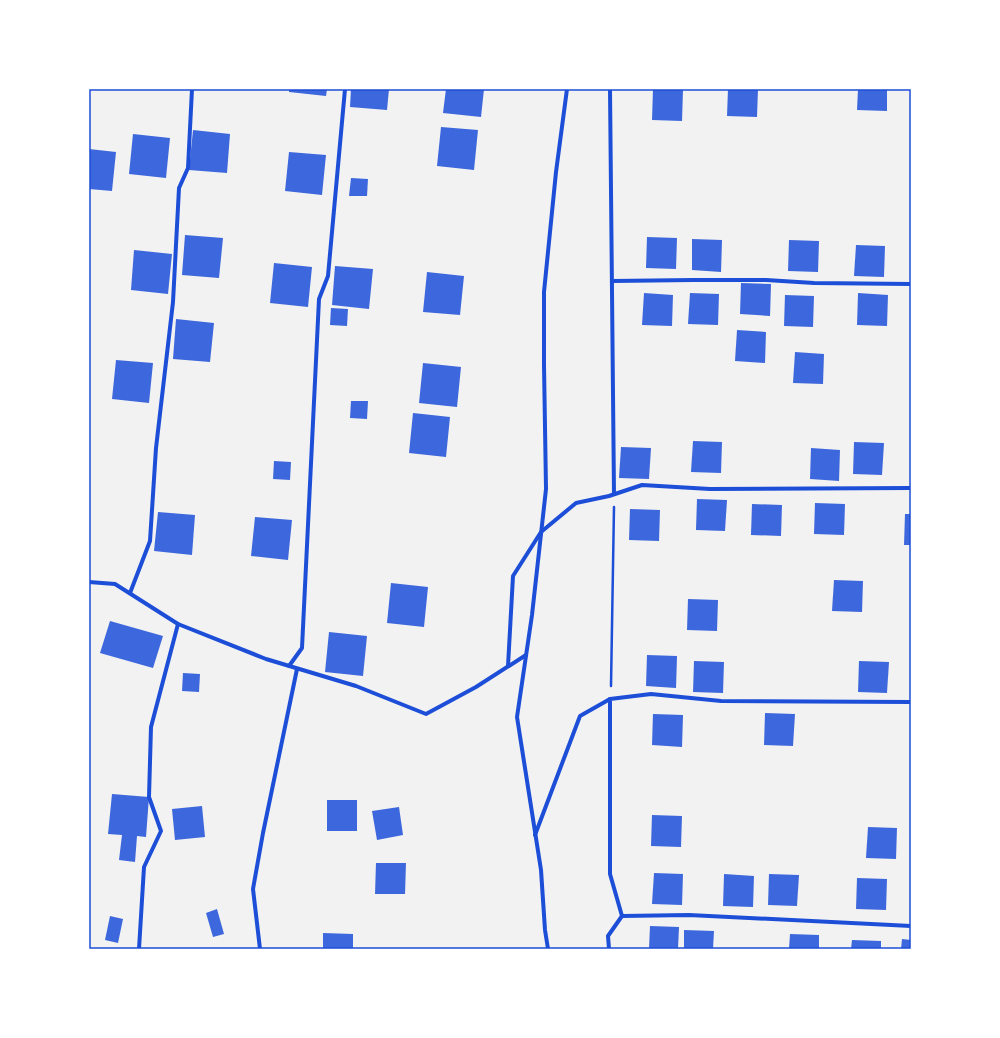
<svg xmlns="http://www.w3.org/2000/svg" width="1000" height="1038" viewBox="0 0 1000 1038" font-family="'Work Sans',sans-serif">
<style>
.building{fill:#3d67dc}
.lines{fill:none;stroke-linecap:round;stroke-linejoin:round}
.path{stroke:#1d4ed8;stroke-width:2.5}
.minor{stroke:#1d4ed8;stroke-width:4}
.neatline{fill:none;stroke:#1d4ed8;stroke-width:1.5}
</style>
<rect width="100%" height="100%" fill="#f2f2f2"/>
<g class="building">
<polygon points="289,89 327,89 326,96 289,92"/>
<polygon points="351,89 389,89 387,110 350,107"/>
<polygon points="446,89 484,89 481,117 443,113"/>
<polygon points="653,89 683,90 682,121 652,120"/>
<polygon points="728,89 758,89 757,117 727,116"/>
<polygon points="858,89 887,89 887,111 857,110"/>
<polygon points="441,127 478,130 474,170 437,166"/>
<polygon points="193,130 230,134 227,173 189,170"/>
<polygon points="133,134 170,138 166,178 129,174"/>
<polygon points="89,149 116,152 112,191 89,189"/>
<polygon points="289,152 326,155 322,195 285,191"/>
<polygon points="351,178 368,179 367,196 349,196"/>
<polygon points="185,235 223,238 219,278 182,275"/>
<polygon points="647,237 677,238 676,269 646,268"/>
<polygon points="692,239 722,240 721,272 692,270"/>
<polygon points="789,240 819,241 818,272 788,271"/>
<polygon points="856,245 885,246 884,277 854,276"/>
<polygon points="134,250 172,254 168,294 131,290"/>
<polygon points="274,263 312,267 308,307 270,303"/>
<polygon points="335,266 373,269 369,309 332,305"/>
<polygon points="427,272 464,276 460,315 423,312"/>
<polygon points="741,283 771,284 770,316 740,314"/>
<polygon points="644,293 673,295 672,326 642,325"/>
<polygon points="690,293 719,294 718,325 688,324"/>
<polygon points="858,293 888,295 887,326 857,325"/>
<polygon points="785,295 814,296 813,327 784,326"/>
<polygon points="331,308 348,309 347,326 330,325"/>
<polygon points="176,319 214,323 210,362 173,359"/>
<polygon points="737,330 766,332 765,363 735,361"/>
<polygon points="795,352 824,354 823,384 793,383"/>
<polygon points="116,360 153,363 149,403 112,399"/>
<polygon points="423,363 461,367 457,407 419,403"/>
<polygon points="351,401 368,401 367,419 350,418"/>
<polygon points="413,413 450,417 446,457 409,453"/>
<polygon points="693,441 722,442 721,473 691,472"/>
<polygon points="854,442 884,443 882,475 853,474"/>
<polygon points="621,447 651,448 649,479 619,478"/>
<polygon points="811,448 840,450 839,481 810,479"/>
<polygon points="274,461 291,462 290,480 273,479"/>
<polygon points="697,499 727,500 725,531 696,530"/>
<polygon points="815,503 845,504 844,535 814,534"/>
<polygon points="752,504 782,505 781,536 751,535"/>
<polygon points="630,509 660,510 659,541 629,540"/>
<polygon points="158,512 195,515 192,555 154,551"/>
<polygon points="905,514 911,514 911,545 904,545"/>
<polygon points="255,517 292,520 288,560 251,556"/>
<polygon points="834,580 863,581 862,612 832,611"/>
<polygon points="391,583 428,587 424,627 387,623"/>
<polygon points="688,599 718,600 717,631 687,630"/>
<polygon points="110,621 163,636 153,668 100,653"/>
<polygon points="329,632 367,636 363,676 325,672"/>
<polygon points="647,655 677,656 676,688 646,686"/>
<polygon points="694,661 724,662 723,693 693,692"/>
<polygon points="859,661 889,662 887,693 858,692"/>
<polygon points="183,673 200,674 199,692 182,691"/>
<polygon points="765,713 795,714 793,746 764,745"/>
<polygon points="653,714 683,715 682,747 652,745"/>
<polygon points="112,794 149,797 146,837 137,836 135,862 119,860 122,835 108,834"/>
<rect x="327" y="800" width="30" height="31"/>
<polygon points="202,806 205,837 175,840 172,809"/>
<polygon points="399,807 403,835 377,840 372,811"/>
<polygon points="652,815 682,816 681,847 651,846"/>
<polygon points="868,827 897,828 896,859 866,858"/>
<polygon points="376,863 406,863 405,894 375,894"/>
<polygon points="654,873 683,874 682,905 652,904"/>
<polygon points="724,874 754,876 753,907 723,906"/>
<polygon points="769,874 799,875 797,906 768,905"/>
<polygon points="857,878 887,879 886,910 856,909"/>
<polygon points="217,909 224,934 213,937 206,913"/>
<polygon points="110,916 123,919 118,943 105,940"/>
<polygon points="650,926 679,927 678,949 649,949"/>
<polygon points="684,930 714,931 713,949 684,949"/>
<polygon points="323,933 353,934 353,949 323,949"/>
<polygon points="790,934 819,935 819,949 789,949"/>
<polygon points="902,939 911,940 911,949 901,949"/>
<polygon points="852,940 881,941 881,949 851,949"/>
</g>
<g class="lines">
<polyline class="path" points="611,686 614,507"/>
<g class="minor">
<polyline points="610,89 614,494"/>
<polyline points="612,281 693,280 766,280 814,283 911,284"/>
<polyline points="89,582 115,584 178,624 266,659 356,686 426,714 476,687 526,655"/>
<polyline points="130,593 150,541 156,448 173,302 179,188 188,168 192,89"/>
<polyline points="289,666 302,648 319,299 328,276 345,89"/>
<polyline points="508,666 513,576 541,532 576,503 609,496 642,485 710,489 911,488"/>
<polyline points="535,835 580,716 610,699"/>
<polyline points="622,916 610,874 610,699 651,694 721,701 911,702"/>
<polyline points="139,949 144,867 161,831 149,797 151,727 178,624"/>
<polyline points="260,949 253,889 263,833 297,669"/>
<polyline points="548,949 545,930 541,870 517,717 532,615 546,489 544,365 544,292 556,172 567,89"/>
<polyline points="609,949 608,936 622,916 689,915 911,926"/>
</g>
</g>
<rect width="1000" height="1038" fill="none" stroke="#ffffff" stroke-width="180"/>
<rect x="90" y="90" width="820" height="858" class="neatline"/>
</svg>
